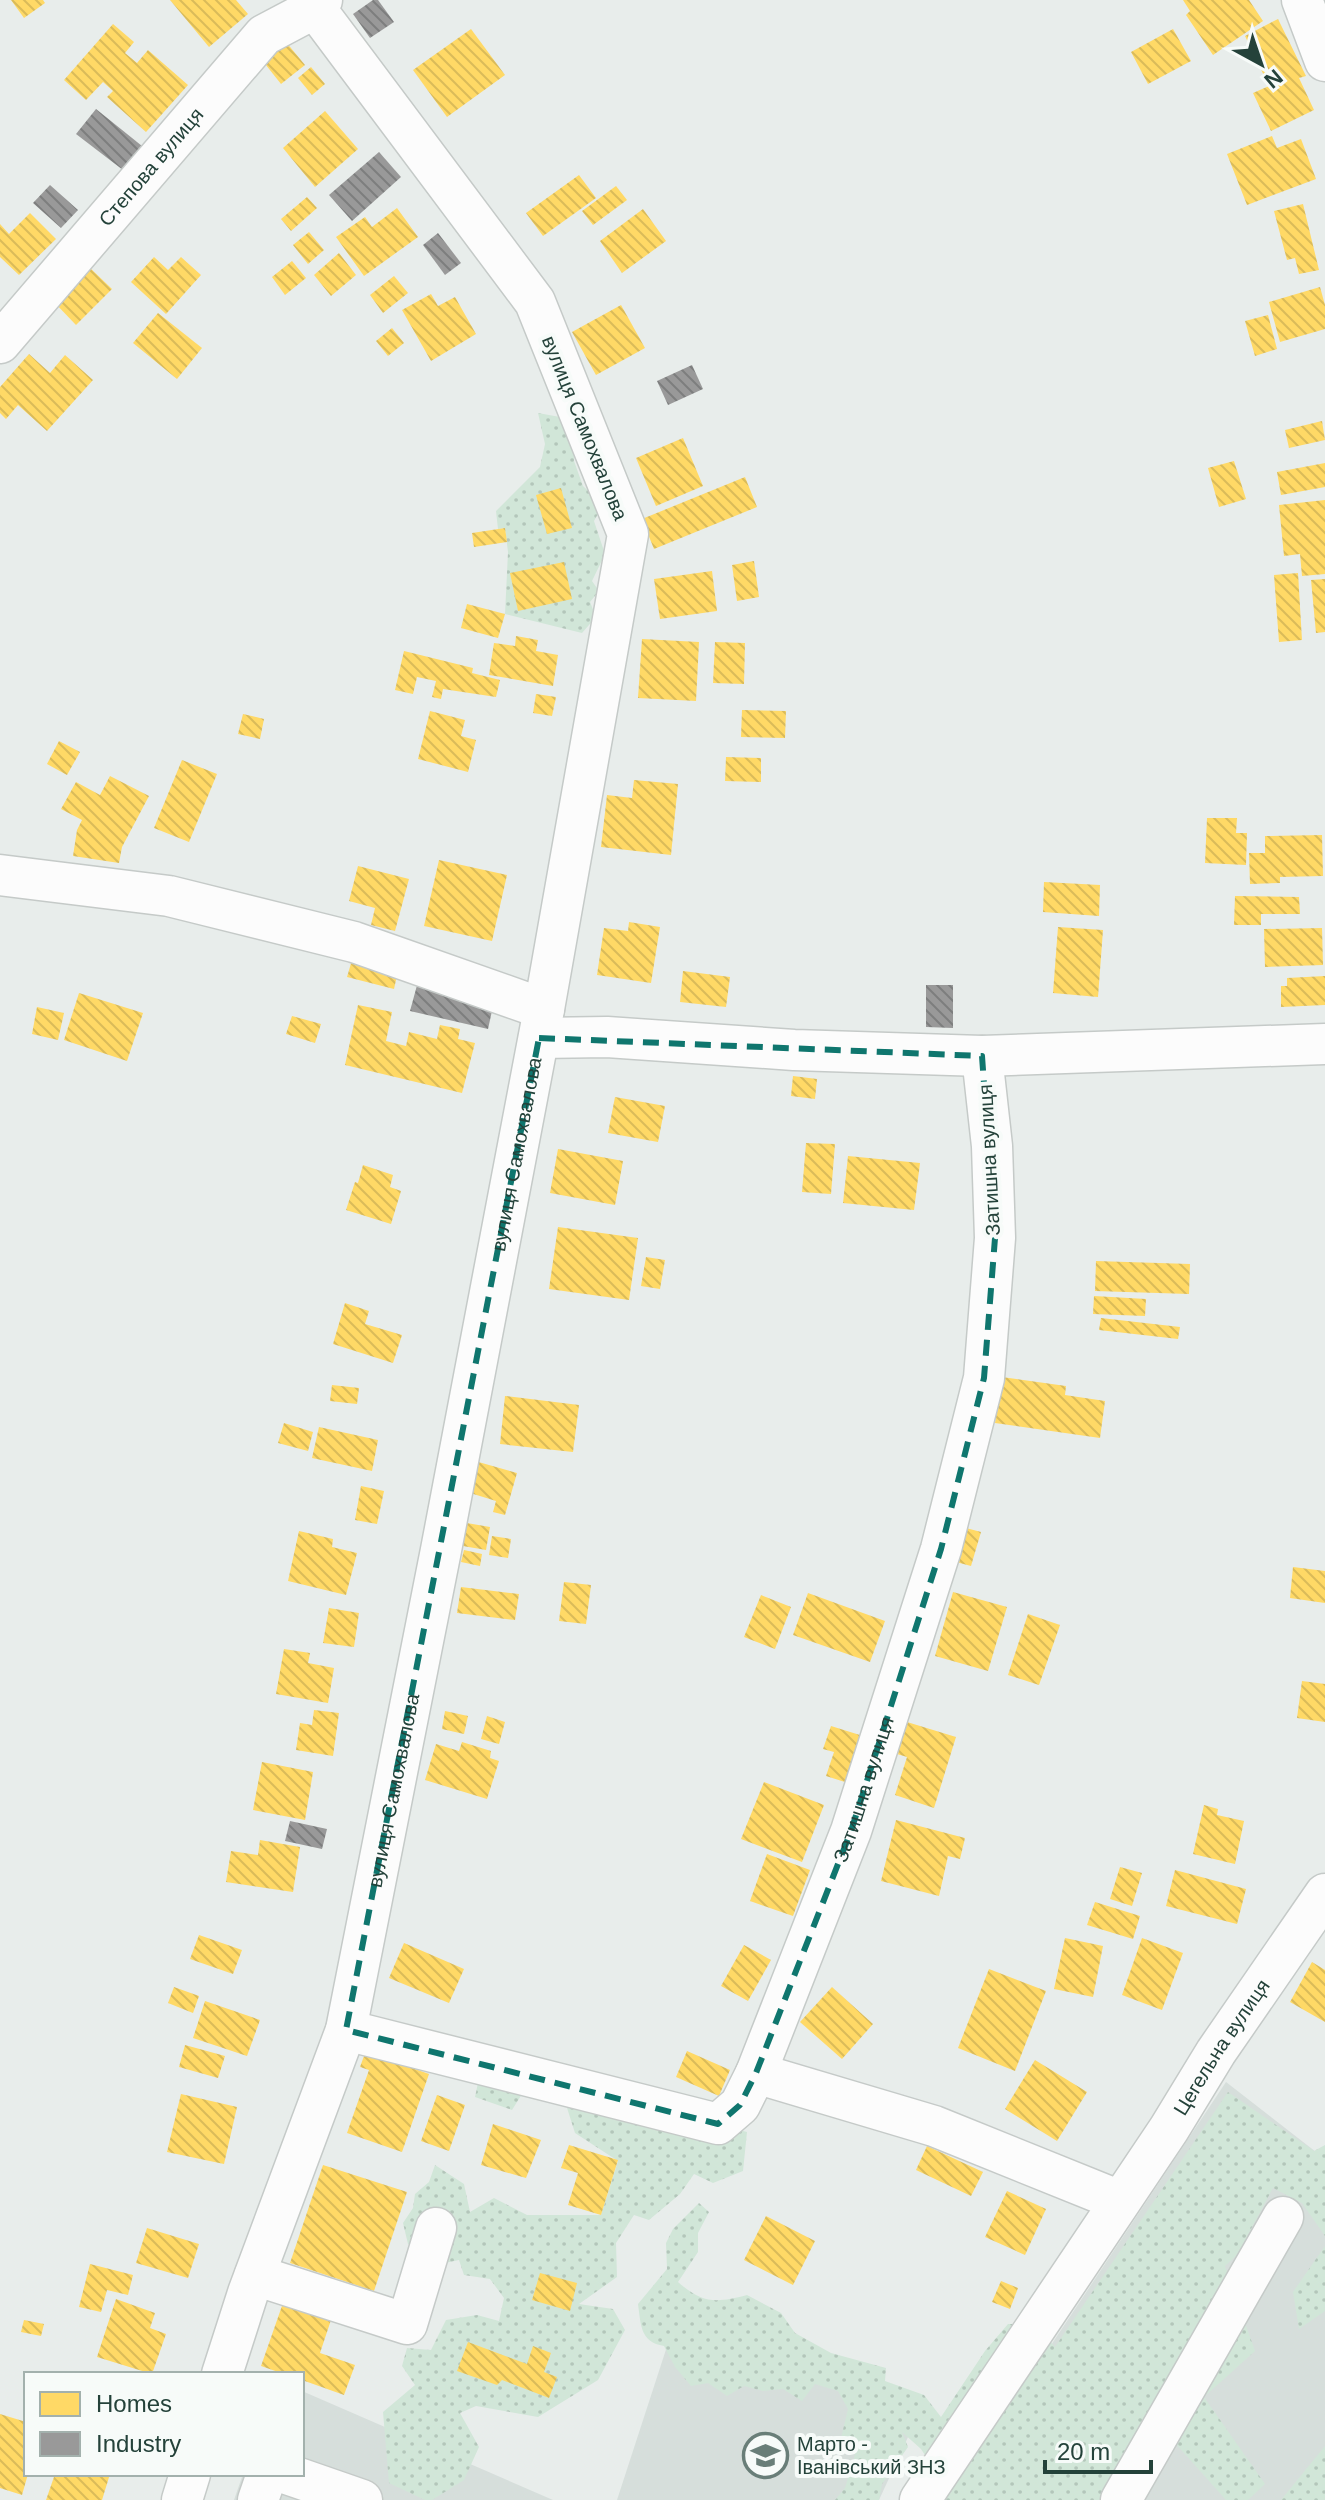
<svg xmlns="http://www.w3.org/2000/svg" width="1325" height="2500" viewBox="0 0 1325 2500" font-family="Arial,sans-serif">
<style>
.built{fill:#d6dedb}
.grass{fill:url(#grass-dots)}
.homes{fill:url(#homes-back-hatch)}
.industry{fill:url(#industry-back-hatch)}
.lines{fill:none;stroke-linecap:round;stroke-linejoin:round}
.minor-casing{stroke:#c5cac8;stroke-width:43}
.minor{stroke:#fcfcfc;stroke-width:40}
.marked{fill:none;stroke:#0f766e;stroke-width:6;stroke-dasharray:16 10;stroke-linejoin:round}
.labels{text-anchor:middle;stroke-width:8;stroke-linejoin:round;paint-order:stroke}
.street-label{font-size:20px;fill:#24423a;stroke:#f7fbf9}
.poi-label{font-size:20px;fill:#24423a;stroke:#f7fbf9;text-anchor:start}
</style>
<defs>
<pattern id="grass-dots" width="8" height="8" patternUnits="userSpaceOnUse" patternTransform="scale(2)"><rect width="8" height="8" fill="#d1e6d8"/><path d="M2 2h.1M6 6h.1" fill="none" stroke="#b3c6ba" stroke-width="1.8" stroke-linecap="round"/></pattern>
<pattern id="homes-back-hatch" width="6" height="6" patternUnits="userSpaceOnUse" patternTransform="scale(2)"><rect width="6" height="6" fill="#ffd966"/><path d="M-1 5l2 2M0 0l6 6M5-1l2 2" fill="none" stroke="#dabb59"/></pattern>
<pattern id="industry-back-hatch" width="6" height="6" patternUnits="userSpaceOnUse" patternTransform="scale(2)"><rect width="6" height="6" fill="#999"/><path d="M-1 5l2 2M0 0l6 6M5-1l2 2" fill="none" stroke="#7d7e7e"/></pattern>
</defs>
<rect width="100%" height="100%" fill="#e8edeb"/>
<g class="built">
<polygon points="1226,2082 1325,2159 1325,2500 948,2500"/>
<polygon points="673,2328 920,2411 879,2500 617,2500"/>
<polygon points="302,2391 553,2500 234,2500 243,2474 302,2474"/>
</g>
<g class="grass">
<polygon points="538,413 560,417 575,441 574,461 583,486 603,505 594,521 605,554 592,581 599,591 590,602 596,617 582,633 505,614 508,552 505,528 498,529 496,511 540,467 545,444"/>
<polygon points="482,2064 747,2132 743,2171 713,2183 694,2174 680,2194 649,2220 634,2215 616,2243 617,2277 579,2304 613,2309 625,2330 598,2380 538,2417 476,2406 460,2413 479,2447 464,2480 432,2500 425,2500 389,2483 383,2412 415,2385 402,2366 407,2348 431,2350 446,2320 477,2315 499,2321 504,2298 490,2279 464,2275 459,2260 445,2263 408,2244 403,2223 413,2208 415,2194 429,2182 435,2165 464,2184 470,2212 494,2198 527,2215 601,2215 618,2161 575,2133 561,2089 529,2083 512,2110 475,2097"/>
<polygon points="1228,2092 1314,2151 1325,2145 1325,2236 1302,2203 1273,2188 1237,2255 1225,2266 1255,2351 1204,2397 1265,2484 1248,2500 1226,2500 1167,2434 1143,2500 924,2500 1040,2330 1055,2347"/>
<path d="M699,2203L709,2212L698,2233V2252L678,2282C703,2304 716,2303 747,2295L781,2313L795,2333L831,2353L886,2368L885,2381L924,2395L941,2417L985,2351L1008,2324H1032L938,2475L921,2449L902,2432L908,2447L882,2484L879,2500H835L845,2488L855,2455L841,2438L848,2409L838,2391L815,2384L802,2401L783,2389L763,2391L744,2386L727,2396L708,2383L691,2386L675,2367L664,2346C640,2342 641,2325 638,2304L667,2269L666,2243L673,2229Z"/>
<polygon points="1325,2246 1325,2311 1299,2329 1293,2292"/>
<polygon points="1325,2446 1325,2500 1281,2500"/>
</g>
<g class="homes">
<polygon points="11,0 43,0 45,3 24,18"/>
<polygon points="170,0 236,0 248,14 209,47"/>
<polygon points="1183,0 1249,0 1263,21 1213,55 1186,15 1190,11"/>
<polygon points="1278,19 1306,76 1299,78 1314,110 1271,131 1253,93 1269,86 1245,36"/>
<polygon points="113,24 134,42 125,53 137,63 148,50 188,85 146,132 107,97 113,91 103,82 86,100 64,80"/>
<polygon points="471,29 505,75 447,117 413,70"/>
<polygon points="1173,29 1191,61 1148,84 1131,52"/>
<polygon points="281,36 305,65 281,84 258,55"/>
<polygon points="311,67 325,84 312,95 298,78"/>
<polygon points="325,111 358,149 315,187 283,148"/>
<polygon points="1272,136 1277,148 1301,139 1316,179 1247,205 1227,154"/>
<polygon points="579,175 596,198 543,236 526,213"/>
<polygon points="616,186 627,200 593,225 582,211"/>
<polygon points="307,197 317,208 291,231 281,219"/>
<polygon points="1303,204 1319,270 1299,274 1295,258 1287,260 1274,211"/>
<polygon points="397,208 418,237 364,276 336,237 365,217 372,227"/>
<polygon points="643,209 666,241 622,273 600,241"/>
<polygon points="30,213 56,239 19,275 0,257 0,224 9,234"/>
<polygon points="309,232 324,250 308,264 293,245"/>
<polygon points="339,253 356,275 331,296 314,275"/>
<polygon points="154,257 168,270 181,257 201,275 166,314 131,282"/>
<polygon points="292,261 306,278 285,295 272,277"/>
<polygon points="88,266 112,289 76,325 53,301"/>
<polygon points="394,276 408,293 383,313 370,295"/>
<polygon points="1320,287 1325,305 1325,329 1280,342 1269,302"/>
<polygon points="431,294 438,306 455,297 476,334 431,361 402,310"/>
<polygon points="621,305 645,348 596,375 572,332"/>
<polygon points="158,313 202,348 177,379 133,343"/>
<polygon points="1268,315 1277,349 1255,356 1245,321"/>
<polygon points="392,328 404,343 388,356 376,341"/>
<polygon points="29,354 50,373 65,355 93,380 47,431 18,405 6,419 0,413 0,387"/>
<polygon points="1322,421 1325,440 1289,448 1285,430"/>
<polygon points="683,438 703,486 656,506 636,458"/>
<polygon points="1234,461 1246,499 1219,507 1208,468"/>
<polygon points="1325,463 1325,487 1281,495 1277,472"/>
<polygon points="745,477 757,507 654,549 642,519"/>
<polygon points="561,488 572,528 547,534 536,495"/>
<polygon points="1325,500 1325,574 1302,576 1300,554 1284,556 1279,505"/>
<polygon points="505,528 507,542 474,547 472,533"/>
<polygon points="754,561 759,597 737,601 732,565"/>
<polygon points="564,562 572,599 518,611 510,573"/>
<polygon points="712,571 717,611 660,619 654,579"/>
<polygon points="1298,573 1302,640 1279,642 1274,575"/>
<polygon points="1325,579 1325,632 1316,633 1311,580"/>
<polygon points="467,604 505,614 498,638 461,628"/>
<polygon points="516,636 538,640 536,651 558,655 553,686 489,675 494,643 515,646"/>
<polygon points="642,639 699,642 696,701 638,698"/>
<polygon points="715,642 745,643 744,684 713,683"/>
<polygon points="404,651 473,668 472,673 500,680 496,697 443,689 441,699 432,697 436,681 417,677 413,694 395,690"/>
<polygon points="536,694 556,697 552,716 533,713"/>
<polygon points="742,710 786,711 785,738 741,737"/>
<polygon points="430,711 465,720 461,736 476,740 468,772 418,759"/>
<polygon points="243,714 264,719 260,739 238,734"/>
<polygon points="59,741 80,752 67,775 47,764"/>
<polygon points="726,757 761,758 761,782 725,781"/>
<polygon points="182,760 217,774 189,842 154,828"/>
<polygon points="110,776 149,796 122,847 119,863 73,856 77,830 82,820 61,809 76,782 100,795"/>
<polygon points="634,780 678,784 671,855 601,847 607,795 632,798"/>
<polygon points="1207,818 1237,818 1236,833 1247,833 1246,865 1205,863"/>
<polygon points="1322,835 1323,876 1280,877 1280,883 1250,884 1249,853 1265,853 1265,836"/>
<polygon points="439,860 507,875 492,941 424,926"/>
<polygon points="358,866 409,879 395,931 371,925 375,908 349,901"/>
<polygon points="1044,882 1100,885 1099,916 1043,912"/>
<polygon points="1235,896 1299,897 1300,914 1261,914 1261,925 1234,925"/>
<polygon points="629,922 660,927 651,983 597,975 604,928 628,931"/>
<polygon points="1058,927 1103,930 1098,997 1053,993"/>
<polygon points="1322,928 1323,965 1265,967 1264,929"/>
<polygon points="352,960 398,971 394,989 347,977"/>
<polygon points="683,971 730,977 726,1007 680,1002"/>
<polygon points="1325,976 1325,1005 1281,1007 1281,986 1287,986 1287,978"/>
<polygon points="79,993 143,1013 127,1061 64,1040"/>
<polygon points="358,1005 392,1012 386,1041 406,1046 409,1032 437,1039 440,1025 460,1029 458,1039 475,1043 462,1093 345,1065"/>
<polygon points="37,1007 64,1013 58,1040 32,1034"/>
<polygon points="292,1016 321,1024 315,1043 286,1034"/>
<polygon points="793,1076 817,1079 815,1099 791,1096"/>
<polygon points="615,1097 665,1106 658,1142 608,1133"/>
<polygon points="806,1143 835,1144 831,1194 802,1192"/>
<polygon points="558,1149 623,1161 615,1205 550,1193"/>
<polygon points="848,1156 920,1163 914,1210 843,1203"/>
<polygon points="363,1165 393,1175 390,1187 401,1191 391,1224 346,1210 355,1182 358,1183"/>
<polygon points="558,1227 638,1238 629,1300 549,1289"/>
<polygon points="646,1257 665,1260 660,1289 641,1286"/>
<polygon points="1096,1261 1190,1264 1189,1294 1095,1291"/>
<polygon points="1094,1296 1146,1299 1145,1316 1093,1314"/>
<polygon points="345,1303 369,1311 365,1324 402,1335 393,1363 333,1344"/>
<polygon points="1101,1318 1180,1327 1178,1339 1099,1330"/>
<polygon points="1002,1377 1066,1386 1065,1395 1105,1401 1100,1438 995,1423"/>
<polygon points="332,1385 359,1388 357,1404 330,1401"/>
<polygon points="505,1396 579,1405 573,1452 500,1444"/>
<polygon points="284,1423 313,1432 308,1451 278,1443"/>
<polygon points="319,1427 378,1440 372,1471 312,1458"/>
<polygon points="475,1461 517,1473 505,1515 493,1512 496,1501 467,1492"/>
<polygon points="361,1486 384,1491 377,1524 355,1520"/>
<polygon points="461,1522 490,1527 486,1550 457,1545"/>
<polygon points="966,1528 981,1532 971,1566 956,1562"/>
<polygon points="299,1531 333,1539 332,1547 357,1553 346,1595 288,1581"/>
<polygon points="492,1536 511,1539 508,1558 489,1555"/>
<polygon points="464,1550 482,1554 480,1566 461,1562"/>
<polygon points="1293,1567 1325,1571 1325,1603 1290,1598"/>
<polygon points="564,1582 591,1585 586,1624 559,1621"/>
<polygon points="461,1587 519,1594 515,1620 457,1613"/>
<polygon points="953,1592 1007,1607 988,1671 935,1656"/>
<polygon points="808,1593 885,1621 870,1662 793,1635"/>
<polygon points="761,1595 791,1607 775,1649 744,1637"/>
<polygon points="329,1608 359,1613 354,1647 323,1643"/>
<polygon points="1028,1614 1060,1625 1039,1685 1008,1675"/>
<polygon points="284,1649 310,1653 308,1663 334,1668 328,1703 276,1694"/>
<polygon points="1302,1681 1325,1684 1325,1722 1297,1718"/>
<polygon points="314,1710 339,1713 333,1756 296,1750 300,1723 312,1725"/>
<polygon points="445,1711 468,1716 464,1734 442,1729"/>
<polygon points="487,1716 505,1722 499,1744 481,1739"/>
<polygon points="907,1722 956,1737 934,1808 895,1795 907,1757 897,1754"/>
<polygon points="831,1726 863,1736 848,1783 826,1776 834,1752 823,1749"/>
<polygon points="462,1742 491,1751 490,1758 499,1761 487,1799 425,1780 436,1744 459,1751"/>
<polygon points="262,1762 313,1772 305,1820 253,1810"/>
<polygon points="764,1782 824,1805 802,1862 741,1839"/>
<polygon points="1204,1805 1218,1809 1217,1815 1244,1821 1235,1864 1193,1854"/>
<polygon points="896,1820 965,1838 960,1859 948,1856 939,1896 881,1881"/>
<polygon points="260,1840 300,1847 293,1892 226,1882 231,1851 258,1855"/>
<polygon points="767,1854 810,1870 793,1916 750,1901"/>
<polygon points="1120,1867 1142,1873 1132,1906 1110,1899"/>
<polygon points="1175,1870 1246,1889 1237,1924 1166,1906"/>
<polygon points="1095,1902 1140,1916 1133,1939 1087,1925"/>
<polygon points="199,1935 242,1950 233,1974 190,1959"/>
<polygon points="1065,1938 1103,1946 1093,1997 1054,1989"/>
<polygon points="1142,1938 1183,1953 1162,2010 1122,1995"/>
<polygon points="404,1943 464,1969 449,2003 389,1978"/>
<polygon points="744,1945 771,1960 748,2001 721,1986"/>
<polygon points="1312,1962 1325,1970 1325,2022 1290,2002"/>
<polygon points="989,1969 1046,1991 1015,2071 958,2048"/>
<polygon points="174,1987 199,1996 193,2013 168,2003"/>
<polygon points="832,1987 873,2024 842,2059 800,2022"/>
<polygon points="205,2001 260,2020 247,2056 193,2038"/>
<polygon points="185,2045 225,2056 218,2078 179,2067"/>
<polygon points="368,2045 417,2063 415,2069 429,2074 402,2152 347,2133 369,2070 360,2067"/>
<polygon points="687,2051 730,2070 719,2096 676,2077"/>
<polygon points="1035,2060 1087,2092 1057,2141 1005,2109"/>
<polygon points="181,2094 237,2107 224,2164 167,2152"/>
<polygon points="437,2095 465,2105 449,2151 421,2141"/>
<polygon points="493,2124 541,2140 526,2178 481,2165"/>
<polygon points="569,2145 618,2160 601,2215 568,2205 578,2173 561,2168"/>
<polygon points="927,2146 983,2172 971,2196 916,2170"/>
<polygon points="323,2165 407,2192 374,2291 290,2263"/>
<polygon points="1007,2191 1046,2209 1025,2255 985,2237"/>
<polygon points="766,2216 815,2241 793,2285 744,2260"/>
<polygon points="147,2228 199,2244 188,2278 136,2263"/>
<polygon points="90,2264 133,2275 128,2295 107,2290 101,2312 79,2307"/>
<polygon points="540,2273 577,2283 570,2311 532,2300"/>
<polygon points="1001,2281 1018,2288 1010,2309 992,2302"/>
<polygon points="116,2299 155,2313 150,2328 166,2334 152,2374 97,2357"/>
<polygon points="283,2303 331,2320 320,2353 355,2365 344,2395 302,2380 302,2374 284,2374 261,2366"/>
<polygon points="24,2320 44,2324 41,2336 21,2332"/>
<polygon points="468,2342 527,2364 533,2346 551,2353 544,2372 557,2377 549,2398 502,2380 497,2385 457,2371"/>
<polygon points="0,2414 26,2422 26,2474 28,2474 22,2495 0,2488"/>
<polygon points="55,2474 110,2474 102,2500 46,2500"/>
</g>
<g class="industry">
<polygon points="373,0 378,0 394,22 370,38 353,14"/>
<polygon points="96,109 142,146 123,170 76,134"/>
<polygon points="379,152 401,177 352,221 329,195"/>
<polygon points="50,185 78,210 61,228 33,203"/>
<polygon points="438,233 461,263 445,275 423,245"/>
<polygon points="692,365 703,389 668,405 657,381"/>
<polygon points="419,978 495,997 488,1029 410,1011"/>
<polygon points="926,985 953,985 953,1028 926,1027"/>
<polygon points="290,1821 327,1829 322,1849 285,1841"/>
</g>
<g class="lines">
<defs>
<g id="minor">
<polyline points="1302,0 1325,61"/>
<path id="s1" d="M0,343L264,35L315,8L322,0"/>
<polyline points="0,875 169,896 354,942 544,1009"/>
<polyline points="539,1038 607,1037 794,1050 982,1056 1325,1044"/>
<path id="s2" d="M346,2030L718,2124L740,2105L756,2073L851,1831L941,1549L984,1378L995,1238L992,1146L982,1056"/>
<polyline points="756,2073 934,2126 1120,2201"/>
<polyline points="255,2275 407,2324 436,2228"/>
<path id="s3" d="M222,2374L248,2293L346,2030L441,1550L544,1009L628,534L535,302L309,0"/>
<polyline points="287,2474 362,2500"/>
<polyline points="182,2500 190,2474"/>
<polyline points="258,2500 267,2474"/>
<path id="s4" d="M920,2500L1169,2129L1216,2052L1325,1894"/>
<polyline points="1121,2500 1283,2217"/>
</g>
</defs>
<use href="#minor" class="minor-casing"/>
<use href="#minor" class="minor"/>
</g>
<path class="marked" d="M539,1038L982,1056L995,1238L984,1378L941,1549L851,1831L756,2073L740,2105L718,2124L346,2030Z"/>
<defs>
<symbol id="school-ring" viewBox="-11 -11 22 22"><circle r="9.5" fill="#f7fbf9" stroke="#697e78" stroke-width="1.5"/><path d="M0-5L7-2L0 1L-7-2ZM-4 1L0 2.5L4 1V4Q0 6-4 4Z" fill="#697e78"/></symbol>
</defs>
<g fill-rule="evenodd">
<use href="#school-ring" x="740" y="2430" width="51" height="51"/>
</g>
<g class="labels">
<g class="street-label">
<text dy="7" stroke="none"><textPath href="#s1" startOffset="232">Степова вулиця</textPath></text>
<text transform="translate(585 428) rotate(68)" y="7">вулиця Самохвалова</text>
<text dy="7" stroke="none"><textPath href="#s3" startOffset="1258">вулиця Самохвалова</textPath></text>
<text transform="translate(989 1160) rotate(-93)" y="7">Затишна вулиця</text>
<text dy="7" stroke="none"><textPath href="#s2" startOffset="752">Затишна вулиця</textPath></text>
<text dy="7" stroke="none"><textPath href="#s3" startOffset="610">вулиця Самохвалова</textPath></text>
<text dy="7" stroke="none"><textPath href="#s4" startOffset="544">Цегельна вулиця</textPath></text>
</g>
<g class="poi-label">
<text x="797" y="2451">Марто -<tspan x="797" dy="23">Іванівський ЗНЗ</tspan></text>
</g>
</g>
<rect x="24" y="2372" width="280" height="104" fill="#f7fbf9" stroke="#a3b1ad" stroke-width="2"/>
<rect x="40" y="2392" width="40" height="24" fill="#ffd966" stroke="#a3b1ad" stroke-width="2"/>
<text x="96" y="2412" font-size="24" fill="#24423a">Homes</text>
<rect x="40" y="2432" width="40" height="24" fill="#999999" stroke="#a3b1ad" stroke-width="2"/>
<text x="96" y="2452" font-size="24" fill="#24423a">Industry</text>
<g transform="translate(1261 64) rotate(140)" stroke="#f7fbf9" stroke-width="6" paint-order="stroke">
<path d="M0-6L14 30L0 20L-14 30Z" fill="#24423a"/>
<text y="-12" font-size="22" font-weight="bold" text-anchor="middle" fill="#24423a">N</text>
</g>
<path d="M1045 2460v12h106v-12" fill="none" stroke="#24423a" stroke-width="4"/>
<text x="1057" y="2460" font-size="24" fill="#24423a" stroke="#f7fbf9" stroke-width="6" paint-order="stroke">20 m</text>
</svg>
